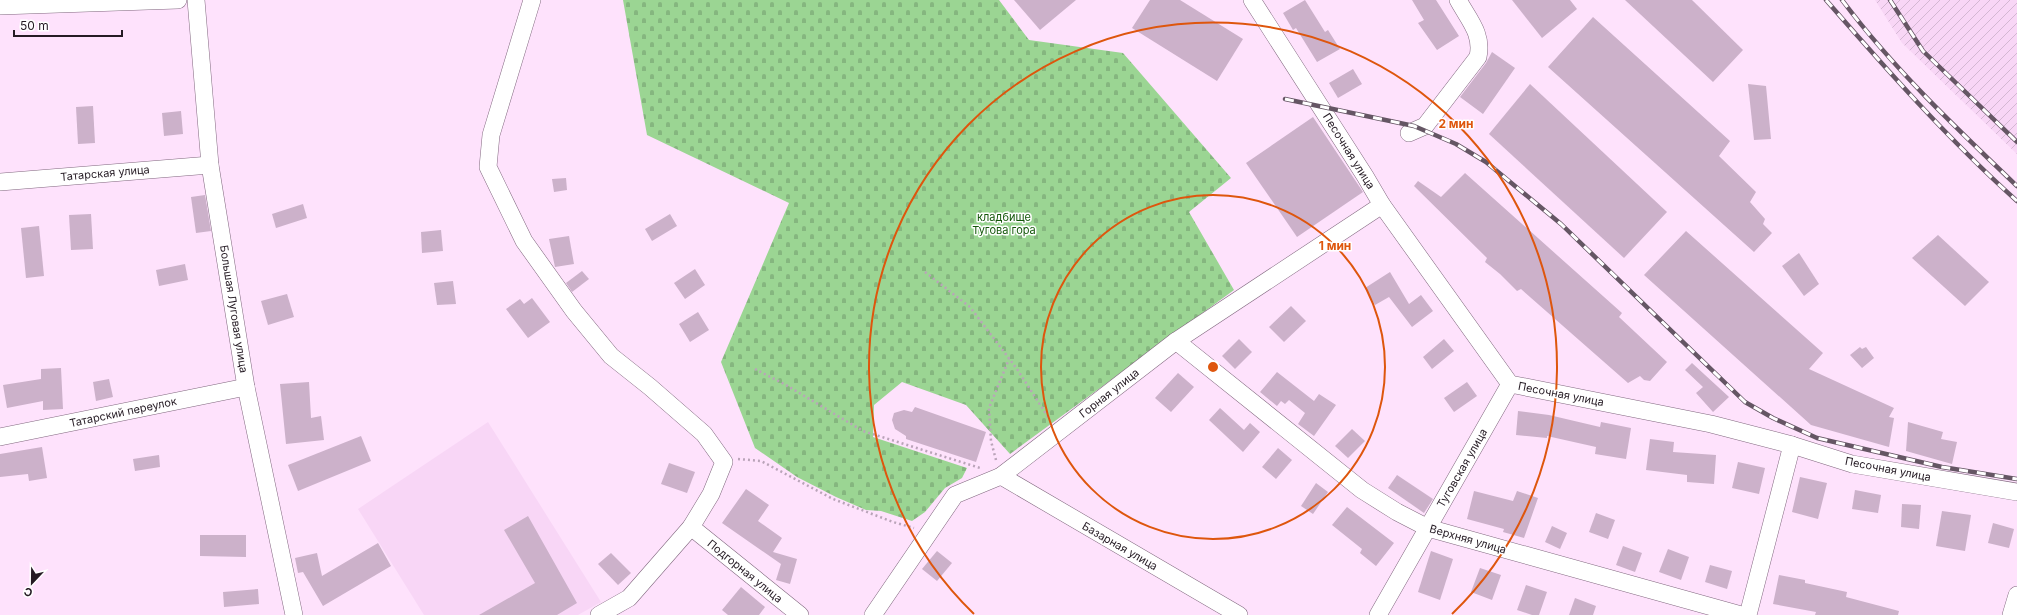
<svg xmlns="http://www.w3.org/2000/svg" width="2017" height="615" viewBox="0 0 2017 615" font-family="Inter,sans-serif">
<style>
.built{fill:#f8d6f6}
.industrial{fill:url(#industrial-furrows)}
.cemetery{fill:url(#cemetery-stones)}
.building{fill:#ccb1ca}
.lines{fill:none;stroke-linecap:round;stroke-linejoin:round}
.minor-casing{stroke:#81687f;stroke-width:18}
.path{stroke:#baa4b9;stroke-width:2.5;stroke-dasharray:2 3;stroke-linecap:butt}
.minor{stroke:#fff;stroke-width:17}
.rail-casing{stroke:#655664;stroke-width:4.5}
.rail{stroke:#fff;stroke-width:3;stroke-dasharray:9;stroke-linecap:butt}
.ring{fill:none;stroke:#de560d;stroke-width:2}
.labels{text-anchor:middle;stroke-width:3;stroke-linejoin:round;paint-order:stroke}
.street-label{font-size:11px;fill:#251b24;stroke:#fff}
.park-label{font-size:11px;fill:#135709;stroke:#fff}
.centre{fill:#de560d;stroke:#fff;stroke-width:2}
.ring-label{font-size:12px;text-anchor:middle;font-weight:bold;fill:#de560d;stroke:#fff;stroke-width:3;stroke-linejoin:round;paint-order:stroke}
</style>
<defs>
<pattern id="industrial-furrows" width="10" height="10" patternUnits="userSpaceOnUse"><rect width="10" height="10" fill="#f8d6f6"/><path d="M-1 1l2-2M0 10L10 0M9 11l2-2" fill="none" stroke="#d4b7d3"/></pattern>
<pattern id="cemetery-stones" width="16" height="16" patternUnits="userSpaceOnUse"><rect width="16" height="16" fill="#9bd593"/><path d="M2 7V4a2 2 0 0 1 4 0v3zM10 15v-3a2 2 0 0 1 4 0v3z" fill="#85b67f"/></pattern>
</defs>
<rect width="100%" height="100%" fill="#fee2fc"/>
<polygon class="built" points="488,422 601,602 578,615 424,615 358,509"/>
<polygon class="industrial" points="1875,0 2017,0 2017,154 1902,43"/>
<polygon class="cemetery" points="623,0 999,0 1029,40 1123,53 1231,178 1189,212 1234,290 1010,454 966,405 902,382 874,405 873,437 967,468 962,478 945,488 925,512 912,521 881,511 866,510 836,497 797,477 755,448 721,362 789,203 647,135"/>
<g class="building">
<polygon points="1014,0 1076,0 1040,30"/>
<polygon points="1150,0 1180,0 1243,39 1217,81 1132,28"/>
<polygon points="1305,0 1325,32 1328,30 1340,49 1317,62 1296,28 1293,30 1283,13"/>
<polygon points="1412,0 1436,0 1459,36 1437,50 1418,23 1424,20"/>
<polygon points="1512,0 1570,0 1577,9 1542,38"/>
<polygon points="1625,0 1692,0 1743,50 1713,82"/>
<polygon points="1593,17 1730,141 1719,156 1756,192 1750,202 1765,219 1763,224 1772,233 1754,252 1548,67"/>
<polygon points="1492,52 1515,68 1483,114 1460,97 1486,63"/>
<polygon points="1353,69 1362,84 1338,98 1329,83"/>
<polygon points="1530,84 1667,212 1624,258 1489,134"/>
<polygon points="1748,84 1766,86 1771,139 1754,140"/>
<polygon points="93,106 95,143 78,144 76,107"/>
<polygon points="181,111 183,134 164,136 162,113"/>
<polygon points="1313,117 1363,192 1297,237 1246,163"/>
<polygon points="1465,173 1622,313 1619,317 1667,362 1650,381 1644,380 1640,376 1628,383 1521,289 1517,291 1500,274 1485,262 1487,258 1414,186 1418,181 1441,197"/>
<polygon points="566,178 567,190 554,192 552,179"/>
<polygon points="205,195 211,231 196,233 191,197"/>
<polygon points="303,204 307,218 276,228 272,214"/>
<polygon points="91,214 93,249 71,250 69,215"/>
<polygon points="670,214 677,226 652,241 645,229"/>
<polygon points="39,226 44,276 26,278 21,228"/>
<polygon points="441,230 443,251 422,253 421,232"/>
<polygon points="1686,231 1823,353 1809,369 1894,408 1889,417 1894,418 1889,447 1811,425 1644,275"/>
<polygon points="1938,235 1989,282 1965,306 1912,258"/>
<polygon points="569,236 574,264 555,267 549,239"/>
<polygon points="1799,253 1819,284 1804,296 1782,266"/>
<polygon points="185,264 188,280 159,286 156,270"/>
<polygon points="695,269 705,285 685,299 674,283"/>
<polygon points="582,271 589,279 572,292 566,283"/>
<polygon points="1390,272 1409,304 1421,295 1433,311 1412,327 1389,297 1375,305 1365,288"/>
<polygon points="453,281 456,304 437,305 434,283"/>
<polygon points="287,294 294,317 268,325 261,301"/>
<polygon points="532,298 550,322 528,338 506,309 520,299 524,304"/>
<polygon points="1291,306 1306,321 1284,342 1269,327"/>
<polygon points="698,312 709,330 690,342 679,324"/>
<polygon points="1239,339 1252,352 1235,369 1222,356"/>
<polygon points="1444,339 1454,351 1432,369 1423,357"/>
<polygon points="1860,347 1862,349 1866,347 1874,358 1862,368 1850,355"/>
<polygon points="1692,363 1729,397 1713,412 1696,393 1703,387 1685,370"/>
<polygon points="61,368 63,409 43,410 43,401 7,408 3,385 41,379 41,369"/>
<polygon points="1277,372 1314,401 1319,394 1336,405 1314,436 1298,424 1305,413 1289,400 1285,404 1281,401 1277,406 1260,392"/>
<polygon points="1178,373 1194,387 1171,412 1155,398"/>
<polygon points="109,379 113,397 96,401 93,382"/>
<polygon points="309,382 311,418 321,416 324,440 286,444 280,384"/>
<polygon points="1467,382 1477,396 1454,412 1444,398"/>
<polygon points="915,407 986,432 976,462 906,439 906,436 895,429 892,420 894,413 904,410 912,412"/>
<polygon points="1220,408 1244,430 1250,423 1260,432 1243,452 1209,420"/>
<polygon points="1518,411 1549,415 1600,427 1601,422 1631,428 1626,459 1595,454 1596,447 1547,436 1547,438 1516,435"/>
<polygon points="1908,422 1943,432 1941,439 1957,442 1952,464 1906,451"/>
<polygon points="1352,429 1365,441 1348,458 1335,446"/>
<polygon points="361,436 371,461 298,491 288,465"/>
<polygon points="1650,439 1674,442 1673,452 1716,455 1714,484 1687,482 1687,475 1646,470"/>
<polygon points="42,447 47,478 29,481 28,474 0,477 0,454"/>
<polygon points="1278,448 1292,460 1276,479 1262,467"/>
<polygon points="159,455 160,467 135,471 133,459"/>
<polygon points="1738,462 1765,468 1759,494 1732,488"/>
<polygon points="669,463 695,472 687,493 661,484"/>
<polygon points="1397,475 1433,499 1424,513 1388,488"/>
<polygon points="1800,477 1827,483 1818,519 1792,512"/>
<polygon points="1316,483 1328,492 1313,514 1301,506"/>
<polygon points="746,489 769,505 758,521 782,538 773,552 797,559 790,584 776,580 781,564 722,523"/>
<polygon points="1855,490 1881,495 1878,513 1852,509"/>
<polygon points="1474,491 1513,501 1517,491 1538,498 1524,538 1503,532 1504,529 1467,519"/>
<polygon points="1902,504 1921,505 1919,529 1901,527"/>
<polygon points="1347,507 1394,543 1376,566 1360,553 1362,549 1332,525"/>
<polygon points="1942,511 1971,515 1965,551 1936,546"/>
<polygon points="1596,513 1615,520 1608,539 1589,532"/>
<polygon points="528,516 577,603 557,615 479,615 535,583 504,530"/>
<polygon points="1993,523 2014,529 2009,548 1988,543"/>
<polygon points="1552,526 1567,533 1560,549 1545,542"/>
<polygon points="200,535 246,535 246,557 200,556"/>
<polygon points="378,543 391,566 323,606 303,572 298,573 295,558 317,553 322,576"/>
<polygon points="1623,546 1642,553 1635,572 1616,565"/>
<polygon points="1668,549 1689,557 1681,580 1659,572"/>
<polygon points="937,551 952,563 937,581 922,569"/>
<polygon points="1431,551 1453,559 1440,600 1418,592"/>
<polygon points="611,553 631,573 618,585 598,564"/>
<polygon points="1710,565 1732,571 1727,589 1705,582"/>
<polygon points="1480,568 1501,575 1492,600 1471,592"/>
<polygon points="1779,575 1805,580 1805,583 1847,592 1846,597 1899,611 1898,615 1815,615 1816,612 1773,604"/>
<polygon points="1526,585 1547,592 1539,615 1532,615 1517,610"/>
<polygon points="741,587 765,607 759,615 728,615 722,610"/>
<polygon points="258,589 259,604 224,607 223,592"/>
<polygon points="1575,598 1596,606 1593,615 1569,615"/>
</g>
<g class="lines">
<defs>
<g id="minor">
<polyline points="196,0 210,165 246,387 294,615"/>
<polyline points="532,0 491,135 488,167 524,241 574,311 611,356 650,387 704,434 724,462 711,494 691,527 629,598 599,615"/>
<polyline points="1252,0 1365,176 1382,205 1510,384 1711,424 1792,445 1852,464 2017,492"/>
<polyline points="0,6 178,0"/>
<path d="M1409,133L1425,126L1478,57C1483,34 1469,20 1458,0"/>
<polyline points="0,182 210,165"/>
<polyline points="1176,341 1362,490 1397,512 1428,528 1741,615"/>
<polyline points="0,437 246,387"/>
<polyline points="1001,476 1239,615"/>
<polyline points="691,527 800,615"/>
<polyline points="873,615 955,495 1001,476 1176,341 1382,205"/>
<polyline points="1378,615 1510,384"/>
<polyline points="1748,615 1792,445"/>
<polyline points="2011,615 2017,595"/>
</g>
</defs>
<use href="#minor" class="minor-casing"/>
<g class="path">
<polyline points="925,272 970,307 1017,369 1050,420"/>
<polyline points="755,369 786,385 863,431 980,468"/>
<polyline points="738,459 761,461 833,499 893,522 914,528"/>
<polyline points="996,460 991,441 989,408 1009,359"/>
</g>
<use href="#minor" class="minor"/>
<defs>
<g id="rail">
<path d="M1826,0C1887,70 1948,139 2017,201"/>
<path d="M1842,0C1893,68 1955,127 2017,186"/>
<polyline points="1890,0 1923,51 2017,142"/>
<polyline points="1285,99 1414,126 1456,144 1486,162 1561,224 1745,402 1773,418 1817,438 1942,467 2017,479"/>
</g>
</defs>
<use href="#rail" class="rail-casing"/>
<use href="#rail" class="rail"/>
</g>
<g class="ring">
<circle cx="1213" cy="367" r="172"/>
<path d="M974 614A344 344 0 1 1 1452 614"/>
</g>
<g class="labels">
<g class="street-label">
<text transform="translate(1349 151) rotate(58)" y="4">Песочная улица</text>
<text transform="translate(105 173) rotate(-5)" y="4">Татарская улица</text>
<text transform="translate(234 309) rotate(81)" y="4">Большая Луговая улица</text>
<text transform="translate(1109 393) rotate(-38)" y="4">Горная улица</text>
<text transform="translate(1561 394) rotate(11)" y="4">Песочная улица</text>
<text transform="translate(123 412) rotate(-12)" y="4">Татарский переулок</text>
<text transform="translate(1462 468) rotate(-60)" y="4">Туговская улица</text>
<text transform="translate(1888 469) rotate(11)" y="4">Песочная улица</text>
<text transform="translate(1468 539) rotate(16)" y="4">Верхняя улица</text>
<text transform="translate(1120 546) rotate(30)" y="4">Базарная улица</text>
<text transform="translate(745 571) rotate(39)" y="4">Подгорная улица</text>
</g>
<g class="park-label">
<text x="1004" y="221">кладбище<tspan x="1004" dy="13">Тугова гора</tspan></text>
</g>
</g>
<circle cx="1213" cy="367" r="6" class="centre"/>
<g class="ring-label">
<text x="1456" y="128">2 мин</text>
<text x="1335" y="250">1 мин</text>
</g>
<g transform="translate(32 583) rotate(202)" stroke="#ffffff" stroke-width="3" paint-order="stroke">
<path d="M0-3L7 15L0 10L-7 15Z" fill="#251b24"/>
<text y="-6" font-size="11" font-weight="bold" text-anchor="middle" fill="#251b24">С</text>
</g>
<path d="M14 30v6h108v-6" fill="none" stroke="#251b24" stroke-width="2"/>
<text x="20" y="30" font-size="12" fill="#251b24" stroke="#ffffff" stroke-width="3" paint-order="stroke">50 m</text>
</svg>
